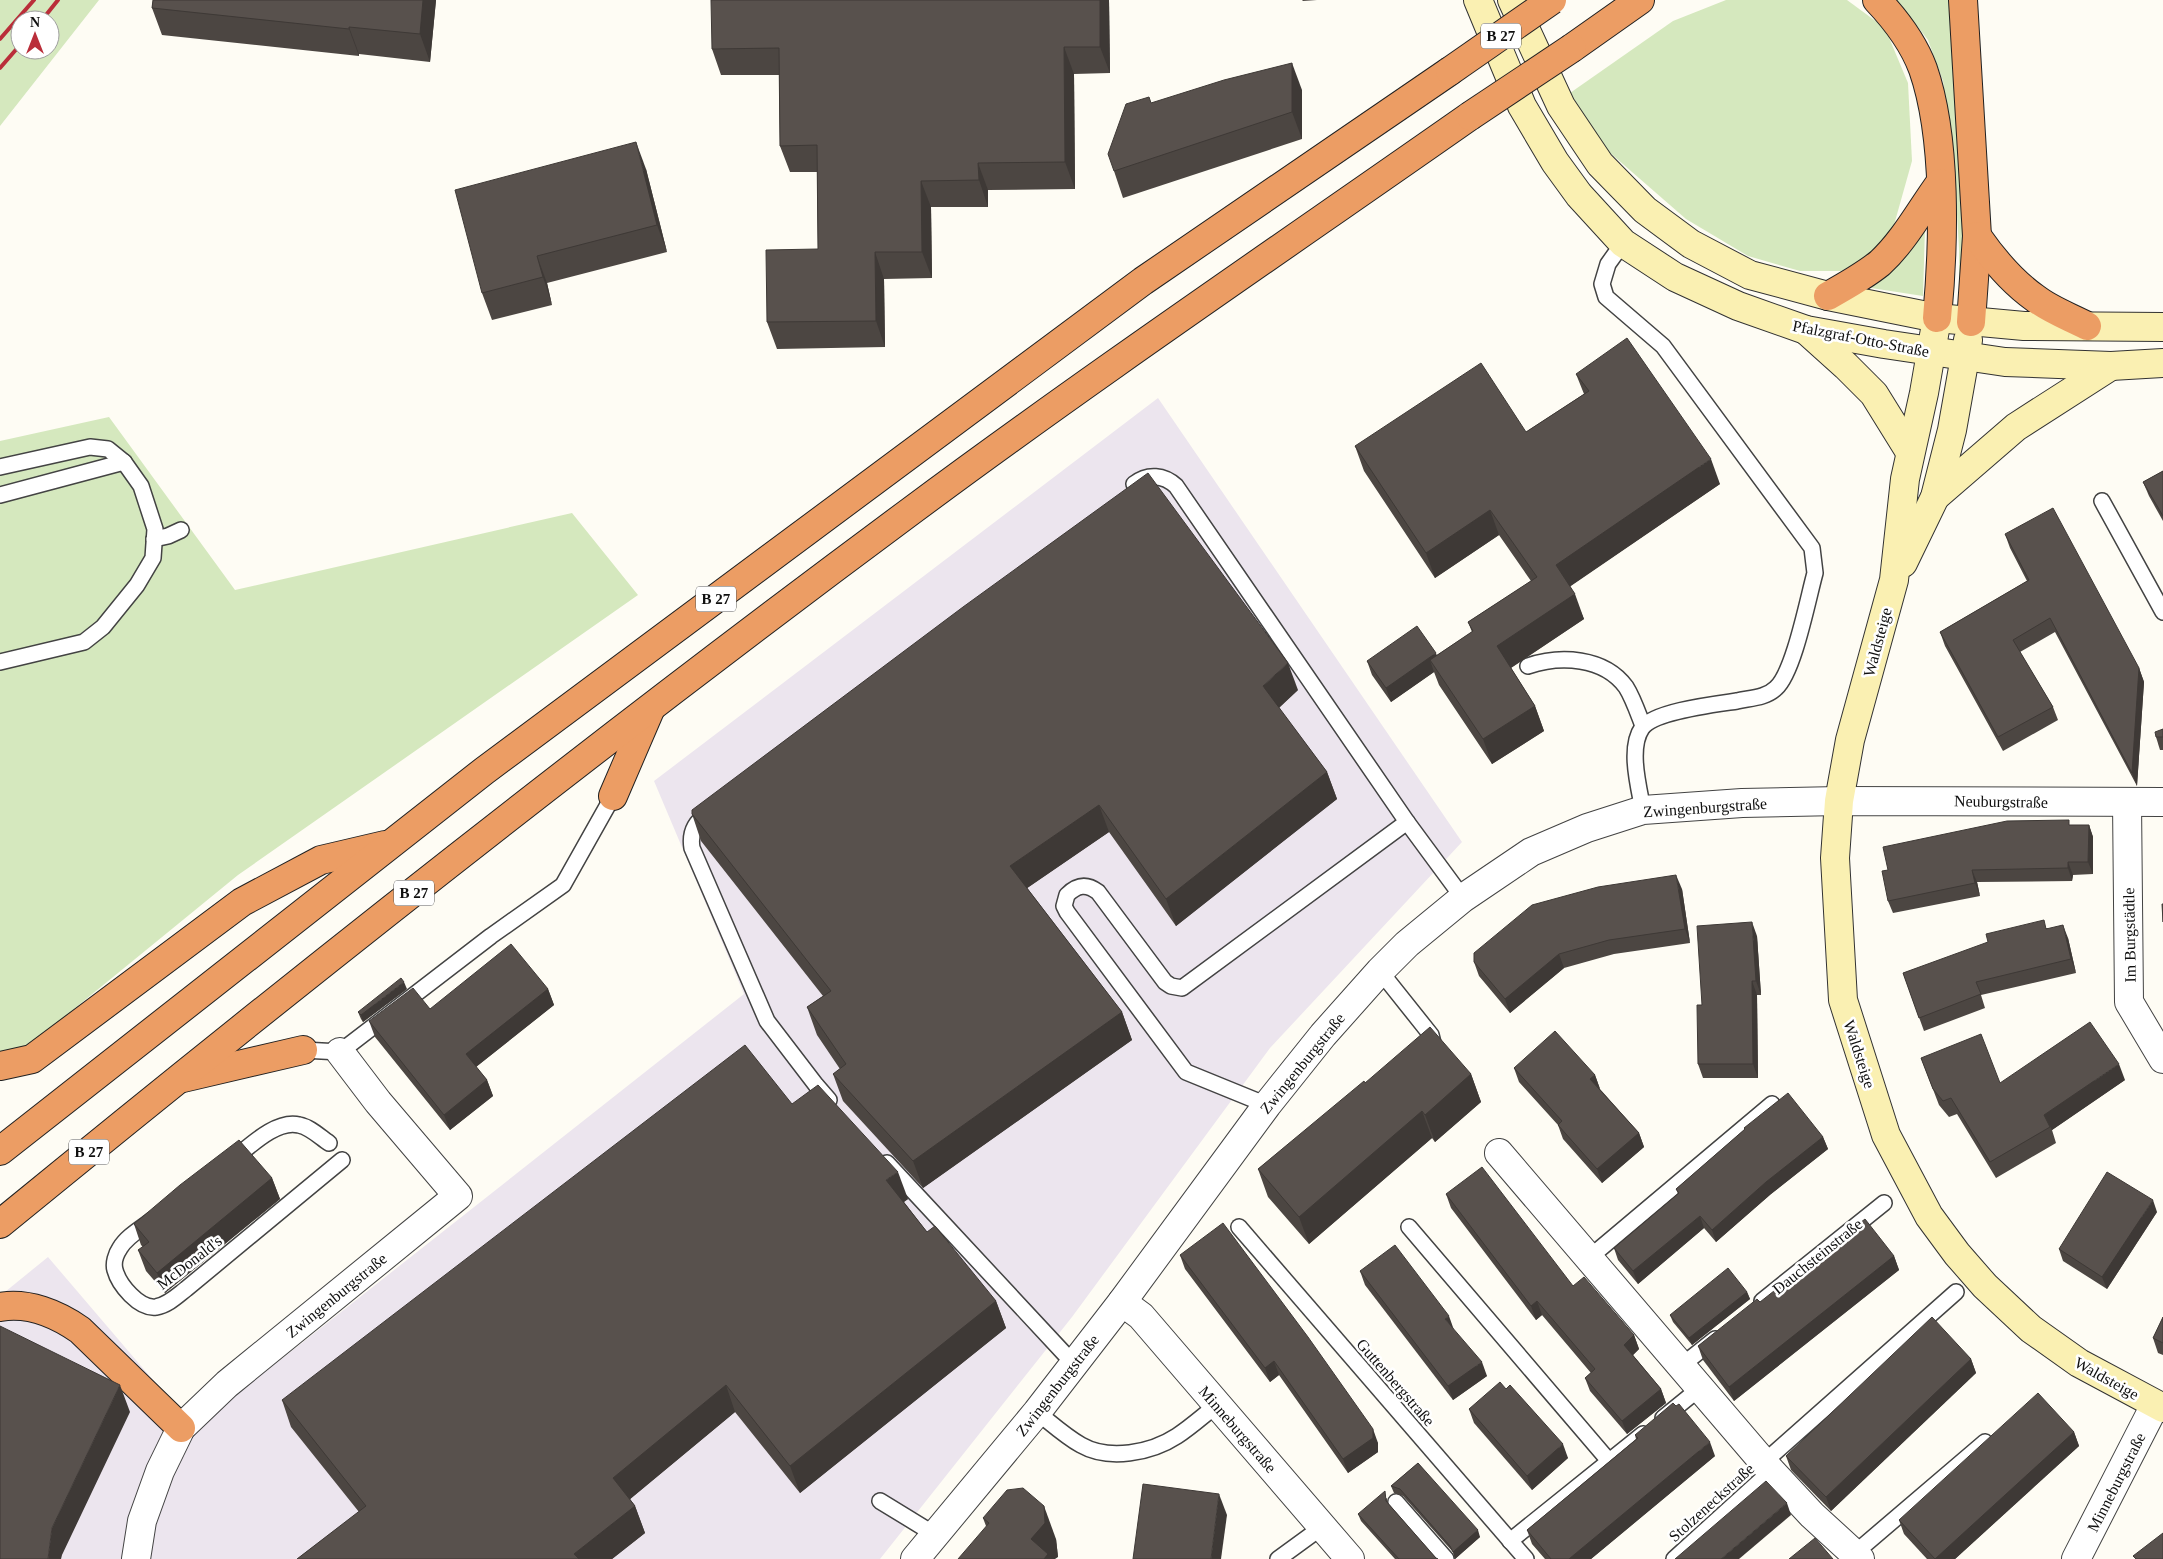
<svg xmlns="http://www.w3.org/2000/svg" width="2163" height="1559" viewBox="0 0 2163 1559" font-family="Georgia,serif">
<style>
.industrial{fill:#ece5ee}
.green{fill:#d5e8be;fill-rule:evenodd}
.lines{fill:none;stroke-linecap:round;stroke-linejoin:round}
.lane-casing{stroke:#434343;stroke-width:18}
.street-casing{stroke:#434343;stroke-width:30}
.secondary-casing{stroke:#323232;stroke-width:30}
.highway-casing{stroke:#212121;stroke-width:30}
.lane{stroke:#fff;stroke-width:15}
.street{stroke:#fff;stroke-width:28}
.secondary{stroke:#faf0b2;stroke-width:28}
.highway{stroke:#ec9d64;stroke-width:28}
.rail{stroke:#ba2e3a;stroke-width:4}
.highway-bridge-casing{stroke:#212121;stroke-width:30;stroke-linecap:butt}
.highway-bridge{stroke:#ec9d64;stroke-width:28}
.wall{fill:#4c4642}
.shaded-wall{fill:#3e3936}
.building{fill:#58514d;stroke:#3e3936}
.labels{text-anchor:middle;stroke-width:5;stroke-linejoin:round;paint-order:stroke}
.shield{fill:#fff;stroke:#585858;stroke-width:1}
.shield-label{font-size:15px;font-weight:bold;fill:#101010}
.street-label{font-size:16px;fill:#101010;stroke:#fff}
</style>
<rect width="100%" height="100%" fill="#fefcf4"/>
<polygon class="industrial" points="1158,398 1462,842 1270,1048 1072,1317 880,1559 0,1559 0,1296 48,1257 194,1428 744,994 654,781"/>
<g class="green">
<path d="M0,0H99L0,126ZM20,20H50V50H20Z"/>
<polygon points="1726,0 1847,0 1885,28 1908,83 1912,161 1892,232 1866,258 1841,271 1800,271 1748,256 1686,219 1601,145 1585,123 1570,93 1673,21"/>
<polygon points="1897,0 1950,0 1963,186 1964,270 1959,294 1959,249 1954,161 1943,81 1928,40"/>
<polygon points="1923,225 1925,228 1923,296 1871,288 1910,252"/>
<polygon points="109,417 235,590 572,513 638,595 238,875 20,1053 0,1051 0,441"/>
</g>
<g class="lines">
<defs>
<g id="lane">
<path d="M1623,243L1608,264L1602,284L1606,297L1663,346L1812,548L1815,573C1808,598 1794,672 1776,688C1766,698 1750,698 1737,701C1717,704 1654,711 1642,728C1628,748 1639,788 1643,810"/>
<polyline points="0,467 90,447 108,449 124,462 141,486 155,529 153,558 137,585 103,627 84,642 0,662"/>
<path d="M1134,484C1148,473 1164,475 1176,486L1407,822L1463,898"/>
<polyline points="0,495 124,462"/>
<polyline points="2102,501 2163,612"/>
<polyline points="154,539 168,536 181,530"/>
<path d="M1528,666C1560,655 1604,657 1626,687C1633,698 1638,713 1643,726"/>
<path d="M710,811C697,821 689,830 692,848L767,1021L816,1085L829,1100"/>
<polyline points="1380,971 1431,1035 1433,1043 1431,1048"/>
<polyline points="303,1050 340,1052 491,936 563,885 613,796"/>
<path d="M1267,1105L1186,1072L1067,912L1064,906L1067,895C1077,885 1086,883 1098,892L1165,982L1171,986L1182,988L1407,822"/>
<path d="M231,1161C248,1148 276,1119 299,1125C310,1127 320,1137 329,1143"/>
<polyline points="887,1163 1074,1364"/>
<path d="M152,1220C142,1228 127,1236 120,1248C116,1254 113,1263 115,1270C119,1285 139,1309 156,1307C168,1305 177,1296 186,1289L342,1160"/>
<polyline points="1239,1227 1526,1559"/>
<polyline points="1409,1227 1609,1461"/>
<polyline points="1589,1258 1772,1104"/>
<polyline points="1762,1301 1884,1203"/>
<polyline points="1681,1366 1715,1339"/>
<path d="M1037,1412C1051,1423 1065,1436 1081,1445C1109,1461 1151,1453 1177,1436C1191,1427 1204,1415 1217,1405"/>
<polyline points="1663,1418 1700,1388"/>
<polyline points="1763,1463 1956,1292"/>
<polyline points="880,1501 934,1534"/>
<polyline points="1396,1502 1446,1559"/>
<polyline points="1510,1541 1643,1434"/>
<polyline points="1855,1553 1985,1442"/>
<polyline points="1278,1559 1322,1527"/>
<polyline points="1674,1559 1771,1471"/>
</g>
<g id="street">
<polyline points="2127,802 2129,1002 2163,1059"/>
<polyline points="1499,1153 1771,1471 1812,1515 1860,1559"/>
<polyline points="1122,1302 1141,1316 1350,1559"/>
<polyline points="136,1559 142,1521 160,1471 181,1428 227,1384 458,1196 378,1102 340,1052"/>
<polyline points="915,1559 1037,1412 1122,1302 1267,1105 1323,1035 1380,971 1407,944 1463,898 1531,852 1587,828 1643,810 1742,803 1839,801 2163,802"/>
<polyline points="2076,1559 2155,1405"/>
</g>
<g id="secondary">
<polyline points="1478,0 1522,106 1555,162 1579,195 1623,243 1675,277 1738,306 1806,330 1884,344 2005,362 2111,366 2163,363"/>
<polyline points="1512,0 1561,106 1600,164 1645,210 1691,244 1750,275 1828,296 1937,318 2024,326 2163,327"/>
<polyline points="1937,318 1924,393 1905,479 1894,580 1850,740 1839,801 1835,858 1843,1000 1886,1135 1929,1216 1957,1254 1985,1286 2031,1329 2079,1363 2163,1408"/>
<polyline points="1806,330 1846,366 1874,394 1910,452"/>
<polyline points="1935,497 2016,427 2111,366"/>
<polyline points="1903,563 1935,497 1952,430 1968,340"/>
</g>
<g id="highway">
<path d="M1877,0C1896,20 1913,42 1923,69C1947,138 1944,245 1937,318"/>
<polyline points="1963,0 1977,236 1971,322"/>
<polyline points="1572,48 1640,0"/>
<path d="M1977,236C1993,259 2011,281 2035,298C2050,310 2070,317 2087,326"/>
<path d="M1828,296C1846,286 1864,276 1880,263C1904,241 1921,209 1940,183"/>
<polyline points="613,796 650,710"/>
<polyline points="0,1066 32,1059 242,902 321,860 385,845"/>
<polyline points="183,1078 303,1050"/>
<polyline points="0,1151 484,771 1143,281 1450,71"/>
<path d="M0,1224C298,980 601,741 911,511C1094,375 1283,247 1470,116"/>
<path d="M0,1307C28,1302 57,1314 80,1330L181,1428"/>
</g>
</defs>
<use href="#lane" class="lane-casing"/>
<use href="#street" class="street-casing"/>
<use href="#secondary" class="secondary-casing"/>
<use href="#highway" class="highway-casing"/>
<use href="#lane" class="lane"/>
<use href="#street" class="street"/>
<use href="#secondary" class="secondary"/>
<use href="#highway" class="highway"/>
<g class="rail">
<polyline points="42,20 58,0"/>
<polyline points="0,39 34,0"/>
<polyline points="0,68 20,45"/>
</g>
<defs>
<g id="highway-bridge">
<polyline points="1450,71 1552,0"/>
<polyline points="1470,116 1572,48"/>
</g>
</defs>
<use href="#highway-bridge" class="highway-bridge-casing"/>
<use href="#highway-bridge" class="highway-bridge"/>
</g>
<g class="wall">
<polygon points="153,0 436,0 430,62 359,54 359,56 162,35 152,8"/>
<polygon points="1109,0 1110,73 1074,74 1075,189 988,190 988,207 931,207 932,278 884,279 885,347 777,349 767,322 818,249 817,172 790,172 780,146 779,75 721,75 712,49"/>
<polygon points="1302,0 1317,0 1303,1"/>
<polygon points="1302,90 1302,139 1123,198 1114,171 1151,103"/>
<polygon points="646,169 667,252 547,283 552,305 492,320 482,293"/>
<polygon points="1576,374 1720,484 1570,586 1584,619 1511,668 1535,706 1544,731 1492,764 1439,685 1434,672 1391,702 1372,675 1367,661 1437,655 1472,632 1468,622 1531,581 1499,535 1435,578 1364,471 1355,446 1526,432 1584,394"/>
<polygon points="2163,471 2163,521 2149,496 2143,482"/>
<polygon points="2005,534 2139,668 2144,682 2137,786 2055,632 2020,652 2053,707 2058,720 2003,751 1945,646 1940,632 2027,581 2010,548"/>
<polygon points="1298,690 1279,708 1327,772 1337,799 1176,926 1109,832 1027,888 1122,1012 1132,1040 923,1188 843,1101 833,1074 840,1069 817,1035 807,1007 823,996 701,841 692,814"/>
<polygon points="2163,729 2163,750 2160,750 2156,737"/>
<polygon points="2070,825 2089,825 2093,837 2093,874 2073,875 2072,881 1977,882 1980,896 1893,913 1888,901"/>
<polygon points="1682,889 1690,943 1614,954 1564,968 1510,1013 1479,976 1474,962"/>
<polygon points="2047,928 2068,938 2076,973 1981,995 1985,1008 1924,1031 1903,973"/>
<polygon points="1757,936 1761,995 1757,995 1758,1078 1703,1078 1698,1064 1702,1005"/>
<polygon points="407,989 363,1022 361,1019 358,1012"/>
<polygon points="548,989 554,1005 476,1067 487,1080 493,1096 450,1130 375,1037 369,1021 430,1009"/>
<polygon points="1921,1058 2000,1083 2125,1080 2052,1130 2056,1143 1996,1178 1957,1114 1949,1117 1939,1105"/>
<polygon points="1514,1068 1595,1075 1600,1089 1639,1133 1644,1147 1602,1183 1563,1139 1558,1125 1519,1082"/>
<polygon points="1471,1074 1481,1102 1435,1142 1432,1138 1309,1244 1268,1197 1258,1169 1365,1083"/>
<polygon points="792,1104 908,1199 904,1202 927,1232 996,1301 1006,1328 800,1493 735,1412 630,1499 635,1506 645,1533 612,1559 297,1559 359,1512 291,1427 282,1400"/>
<polygon points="1744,1128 1823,1137 1828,1149 1771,1194 1716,1242 1704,1228 1638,1284 1618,1260 1614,1248 1678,1194 1676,1189 1744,1130"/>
<polygon points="272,1178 280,1199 165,1293 146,1271 138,1250 143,1247 141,1245 134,1224"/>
<polygon points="1446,1194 1573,1286 1634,1335 1639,1349 1633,1355 1661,1389 1666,1403 1627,1434 1590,1391 1585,1378 1591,1373 1542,1315 1536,1320 1451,1208"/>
<polygon points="2157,1212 2107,1289 2063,1261 2059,1249"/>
<polygon points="1180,1255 1378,1443 1378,1452 1348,1473 1279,1375 1270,1382 1185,1269"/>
<polygon points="1894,1256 1899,1270 1734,1401 1703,1360 1698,1346 1760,1302"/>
<polygon points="1360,1271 1487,1376 1453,1400 1365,1285"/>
<polygon points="1747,1292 1750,1299 1692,1345 1673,1322 1670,1315"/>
<polygon points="2163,1317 2163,1355 2158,1353 2153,1338"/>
<polygon points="1971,1359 1976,1373 1831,1511 1791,1470 1786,1456"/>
<polygon points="1506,1389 1568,1458 1532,1490 1474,1423 1469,1409"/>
<polygon points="2074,1432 2079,1446 1955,1559 1927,1559 1904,1534 1899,1520"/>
<polygon points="1635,1435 1715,1456 1591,1559 1545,1559 1532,1544 1527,1530 1636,1439"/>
<polygon points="1418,1463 1480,1537 1455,1559 1453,1552 1403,1496 1394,1493 1391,1486"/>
<polygon points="1387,1498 1388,1503 1436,1558 1438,1559 1395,1559 1361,1521 1358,1514"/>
<polygon points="983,1518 1056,1539 1058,1557 986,1526"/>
</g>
<g class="shaded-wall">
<polygon points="423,0 436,0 430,62 420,34"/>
<polygon points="1100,0 1109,0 1110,73 1100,47"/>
<polygon points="349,27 359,54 359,56 349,29"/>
<polygon points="1064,47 1074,74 1075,189 1065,162"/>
<polygon points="1292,63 1302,90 1302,139 1292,112"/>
<polygon points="636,142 646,169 667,252 657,225"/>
<polygon points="978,163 988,190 988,207 979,180"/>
<polygon points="921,181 931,207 932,278 922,252"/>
<polygon points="875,252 884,279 885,347 876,321"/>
<polygon points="537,256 547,283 552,305 543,277"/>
<polygon points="1711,459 1720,484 1565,590 1556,565"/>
<polygon points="1490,510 1499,535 1435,578 1426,553"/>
<polygon points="1575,594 1584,619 1506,671 1497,646"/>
<polygon points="1436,653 1441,667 1430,660 1434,672 1391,702 1386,688"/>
<polygon points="1288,663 1298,690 1273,713 1263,686"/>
<polygon points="2139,668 2144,682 2137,786 2132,773"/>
<polygon points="1535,706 1544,731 1492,764 1483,739"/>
<polygon points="1327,772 1337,799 1176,926 1166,899"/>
<polygon points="1099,805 1109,832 1020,893 1010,866"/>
<polygon points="2089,825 2093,837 2093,874 2088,862"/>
<polygon points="2068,862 2073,875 2072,881 2068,868"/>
<polygon points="1972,870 1977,882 1980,896 1975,883"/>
<polygon points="1676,875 1682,889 1690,943 1685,929"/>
<polygon points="1752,922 1757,936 1761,995 1756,981"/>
<polygon points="2063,925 2068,938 2076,973 2071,959"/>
<polygon points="1559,954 1564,968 1510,1013 1505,999"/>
<polygon points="1752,981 1757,995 1758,1078 1753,1064"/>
<polygon points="404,982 407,989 363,1022 361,1015"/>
<polygon points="548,989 554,1005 472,1070 466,1054"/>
<polygon points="1122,1012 1132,1040 923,1188 913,1161"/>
<polygon points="2119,1064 2125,1080 2052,1130 2044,1115"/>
<polygon points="1471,1074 1481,1102 1435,1142 1425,1115"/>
<polygon points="1595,1075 1600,1089 1590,1079"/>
<polygon points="487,1080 493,1096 450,1130 444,1115"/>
<polygon points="1422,1111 1432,1138 1309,1244 1299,1217"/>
<polygon points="1639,1133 1644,1147 1602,1183 1597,1169"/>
<polygon points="1823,1137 1828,1149 1771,1194 1716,1242 1712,1230 1766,1182"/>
<polygon points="898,1172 908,1199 896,1207 886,1180"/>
<polygon points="272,1178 280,1199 165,1293 157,1273"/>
<polygon points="2153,1200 2157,1212 2107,1289 2102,1277"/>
<polygon points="1700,1216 1704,1228 1638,1284 1633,1271"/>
<polygon points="1894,1256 1899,1270 1734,1401 1729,1387"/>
<polygon points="1747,1292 1750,1299 1692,1345 1689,1338"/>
<polygon points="996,1301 1006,1328 800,1493 790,1466"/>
<polygon points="1537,1301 1542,1315 1536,1320 1531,1306"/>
<polygon points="1449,1316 1454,1330 1445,1319"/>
<polygon points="1634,1335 1639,1349 1629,1359 1624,1345"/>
<polygon points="1971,1359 1976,1373 1831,1511 1826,1497"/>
<polygon points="1274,1361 1279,1375 1270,1382 1265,1368"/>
<polygon points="1482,1362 1487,1376 1453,1400 1448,1386"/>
<polygon points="120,1385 130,1412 62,1555 61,1559 48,1559 52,1528"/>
<polygon points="726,1385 735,1412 623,1505 613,1478"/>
<polygon points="1661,1389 1666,1403 1627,1434 1622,1421"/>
<polygon points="1373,1429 1378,1443 1378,1452 1348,1473 1343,1459"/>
<polygon points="2074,1432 2079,1446 1955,1559 1935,1559"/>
<polygon points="1710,1442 1715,1456 1591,1559 1569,1559"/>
<polygon points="1563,1444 1568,1458 1532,1490 1527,1476"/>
<polygon points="1219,1494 1227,1515 1221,1559 1211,1559"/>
<polygon points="1787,1503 1791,1515 1739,1559 1721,1559"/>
<polygon points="635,1506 645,1533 612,1559 576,1559 574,1554"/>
<polygon points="1044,1506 1056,1539 1058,1557 1055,1559 1038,1559 1031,1539"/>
<polygon points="1478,1530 1480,1537 1455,1559 1453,1552"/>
</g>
<g class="building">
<polygon points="153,0 423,0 420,34 349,27 349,29 152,8"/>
<polygon points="711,0 1100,0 1100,47 1064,47 1065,162 978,163 979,180 921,181 922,252 875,252 876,321 767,322 766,250 818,249 817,145 780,146 779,48 712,49"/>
<polygon points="1292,63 1292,112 1114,171 1108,154 1126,104 1149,97 1151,103 1224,80"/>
<polygon points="636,142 657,225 537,256 543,277 482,293 455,190"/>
<polygon points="1627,338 1711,459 1556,565 1575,594 1497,646 1535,706 1483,739 1430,660 1473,631 1468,622 1537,577 1490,510 1426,553 1355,446 1481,363 1526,432 1589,391 1576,374"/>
<polygon points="2163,471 2163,516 2143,482"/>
<polygon points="1148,473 1288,663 1263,686 1327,772 1166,899 1099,805 1010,866 1122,1012 913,1161 833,1074 846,1064 807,1007 831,991 692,814 692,810 963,607"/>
<polygon points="2053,508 2139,668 2132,773 2050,618 2013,640 2053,707 1998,737 1940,632 2029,580 2005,534"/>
<polygon points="1417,626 1436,653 1386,688 1367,661"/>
<polygon points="2163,729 2163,737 2156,737 2155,732"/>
<polygon points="2069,820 2069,825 2089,825 2088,862 2068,862 2068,868 1972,870 1975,883 1888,901 1882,871 1888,870 1883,847 2007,821"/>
<polygon points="1676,875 1685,929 1609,940 1559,954 1505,999 1474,962 1474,953 1532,905 1598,887"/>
<polygon points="2162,904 2163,904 2163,922"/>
<polygon points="2044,920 2046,929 2063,925 2071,959 1976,982 1981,994 1919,1018 1903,973 1988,942 1986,934"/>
<polygon points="1752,922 1756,981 1752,981 1753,1064 1698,1064 1697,1005 1702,1005 1697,926"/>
<polygon points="511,944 548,989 466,1054 487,1080 444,1115 369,1021 413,988 430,1009"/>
<polygon points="401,978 404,982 361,1015 358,1012"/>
<polygon points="2090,1022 2119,1064 2044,1115 2050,1127 1990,1162 1951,1098 1943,1101 1933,1089 1921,1058 1981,1034 2000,1083"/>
<polygon points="1430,1027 1471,1074 1425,1115 1422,1111 1299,1217 1258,1169 1364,1081 1365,1083"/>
<polygon points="1555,1031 1595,1075 1590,1079 1639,1133 1597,1169 1558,1125 1562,1121 1514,1068"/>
<polygon points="745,1045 792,1104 818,1085 898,1172 886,1180 927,1232 935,1226 996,1301 790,1466 726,1385 613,1478 635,1506 574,1554 579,1559 297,1559 366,1506 282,1400"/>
<polygon points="1788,1093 1823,1137 1766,1182 1712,1230 1700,1216 1633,1271 1614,1248 1679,1193 1676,1189 1745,1129 1744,1128"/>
<polygon points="239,1140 272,1178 157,1273 138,1250 149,1242 134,1224 180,1185"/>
<polygon points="1482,1167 1573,1286 1584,1277 1634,1335 1624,1345 1661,1389 1622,1421 1585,1378 1595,1369 1537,1301 1531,1306 1446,1194"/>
<polygon points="2107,1172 2153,1200 2102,1277 2059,1249"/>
<polygon points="1865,1219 1894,1256 1729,1387 1698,1346 1757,1299 1760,1302"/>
<polygon points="1223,1223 1308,1337 1373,1429 1373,1438 1343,1459 1274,1361 1265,1368 1180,1255"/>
<polygon points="1395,1245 1449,1316 1445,1319 1482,1362 1448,1386 1360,1271"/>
<polygon points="1728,1268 1747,1292 1689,1338 1670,1315"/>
<polygon points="1932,1317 1971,1359 1826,1497 1786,1456"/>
<polygon points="2163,1317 2163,1343 2153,1338"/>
<polygon points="0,1326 120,1385 52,1528 48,1559 0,1559"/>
<polygon points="1500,1382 1506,1389 1510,1385 1563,1444 1527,1476 1469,1409"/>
<polygon points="2038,1393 2074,1432 1935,1559 1899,1520"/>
<polygon points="1673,1403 1676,1406 1679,1404 1710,1442 1569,1559 1551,1559 1527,1530 1638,1438 1635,1435"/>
<polygon points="1418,1463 1478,1530 1453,1552 1450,1546 1400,1489 1391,1486"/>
<polygon points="1766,1481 1787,1503 1721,1559 1675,1559"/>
<polygon points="1143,1484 1219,1494 1211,1559 1133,1559"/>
<polygon points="1023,1488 1044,1506 1045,1523 1031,1539 1048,1554 1044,1559 958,1559 989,1523 983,1518 1007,1490"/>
<polygon points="1385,1491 1386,1501 1436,1558 1438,1559 1399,1559 1358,1514"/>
<polygon points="2163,1533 2163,1559 2136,1559 2133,1556"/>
<polygon points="1815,1538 1833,1559 1789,1559"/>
</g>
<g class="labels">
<g class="shield">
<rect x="1481" y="23.5" width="40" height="25" rx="4"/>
<rect x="696" y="586.5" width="40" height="25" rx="4"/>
<rect x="394" y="880.5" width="40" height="25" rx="4"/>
<rect x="69" y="1139.5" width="40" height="25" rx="4"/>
</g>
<g class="shield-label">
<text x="1501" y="41">B 27</text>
<text x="716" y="604">B 27</text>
<text x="414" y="898">B 27</text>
<text x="89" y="1157">B 27</text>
</g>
<g class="street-label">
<text transform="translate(1861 338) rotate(11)" y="6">Pfalzgraf-Otto-Straße</text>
<text transform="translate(1877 642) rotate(-75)" y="6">Waldsteige</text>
<text transform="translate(2001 801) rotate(1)" y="6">Neuburgstraße</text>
<text transform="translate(1705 807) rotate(-4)" y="6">Zwingenburgstraße</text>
<text transform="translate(2129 935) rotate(-91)" y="6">Im Burgstädtle</text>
<text transform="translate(1860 1054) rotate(72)" y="6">Waldsteige</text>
<text transform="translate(1302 1063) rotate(-51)" y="6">Zwingenburgstraße</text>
<text transform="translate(1817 1256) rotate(-39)" y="6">Dauchsteinstraße</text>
<text transform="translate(189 1262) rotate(-38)" y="6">McDonald's</text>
<text transform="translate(336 1295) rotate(-39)" y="6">Zwingenburgstraße</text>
<text transform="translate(2107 1378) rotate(29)" y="6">Waldsteige</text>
<text transform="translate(1396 1382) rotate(49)" y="6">Guttenbergstraße</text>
<text transform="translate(1057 1385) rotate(-52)" y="6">Zwingenburgstraße</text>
<text transform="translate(1238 1429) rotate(49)" y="6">Minneburgstraße</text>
<text transform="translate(2116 1482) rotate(-63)" y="6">Minneburgstraße</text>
<text transform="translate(1711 1502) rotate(-42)" y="6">Stolzeneckstraße</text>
</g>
</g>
<g transform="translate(35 35)"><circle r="24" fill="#ffffff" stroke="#9f9f9f"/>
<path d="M0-4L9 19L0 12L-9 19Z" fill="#ba2e3a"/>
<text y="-8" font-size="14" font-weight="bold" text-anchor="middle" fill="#101010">N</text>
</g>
</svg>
